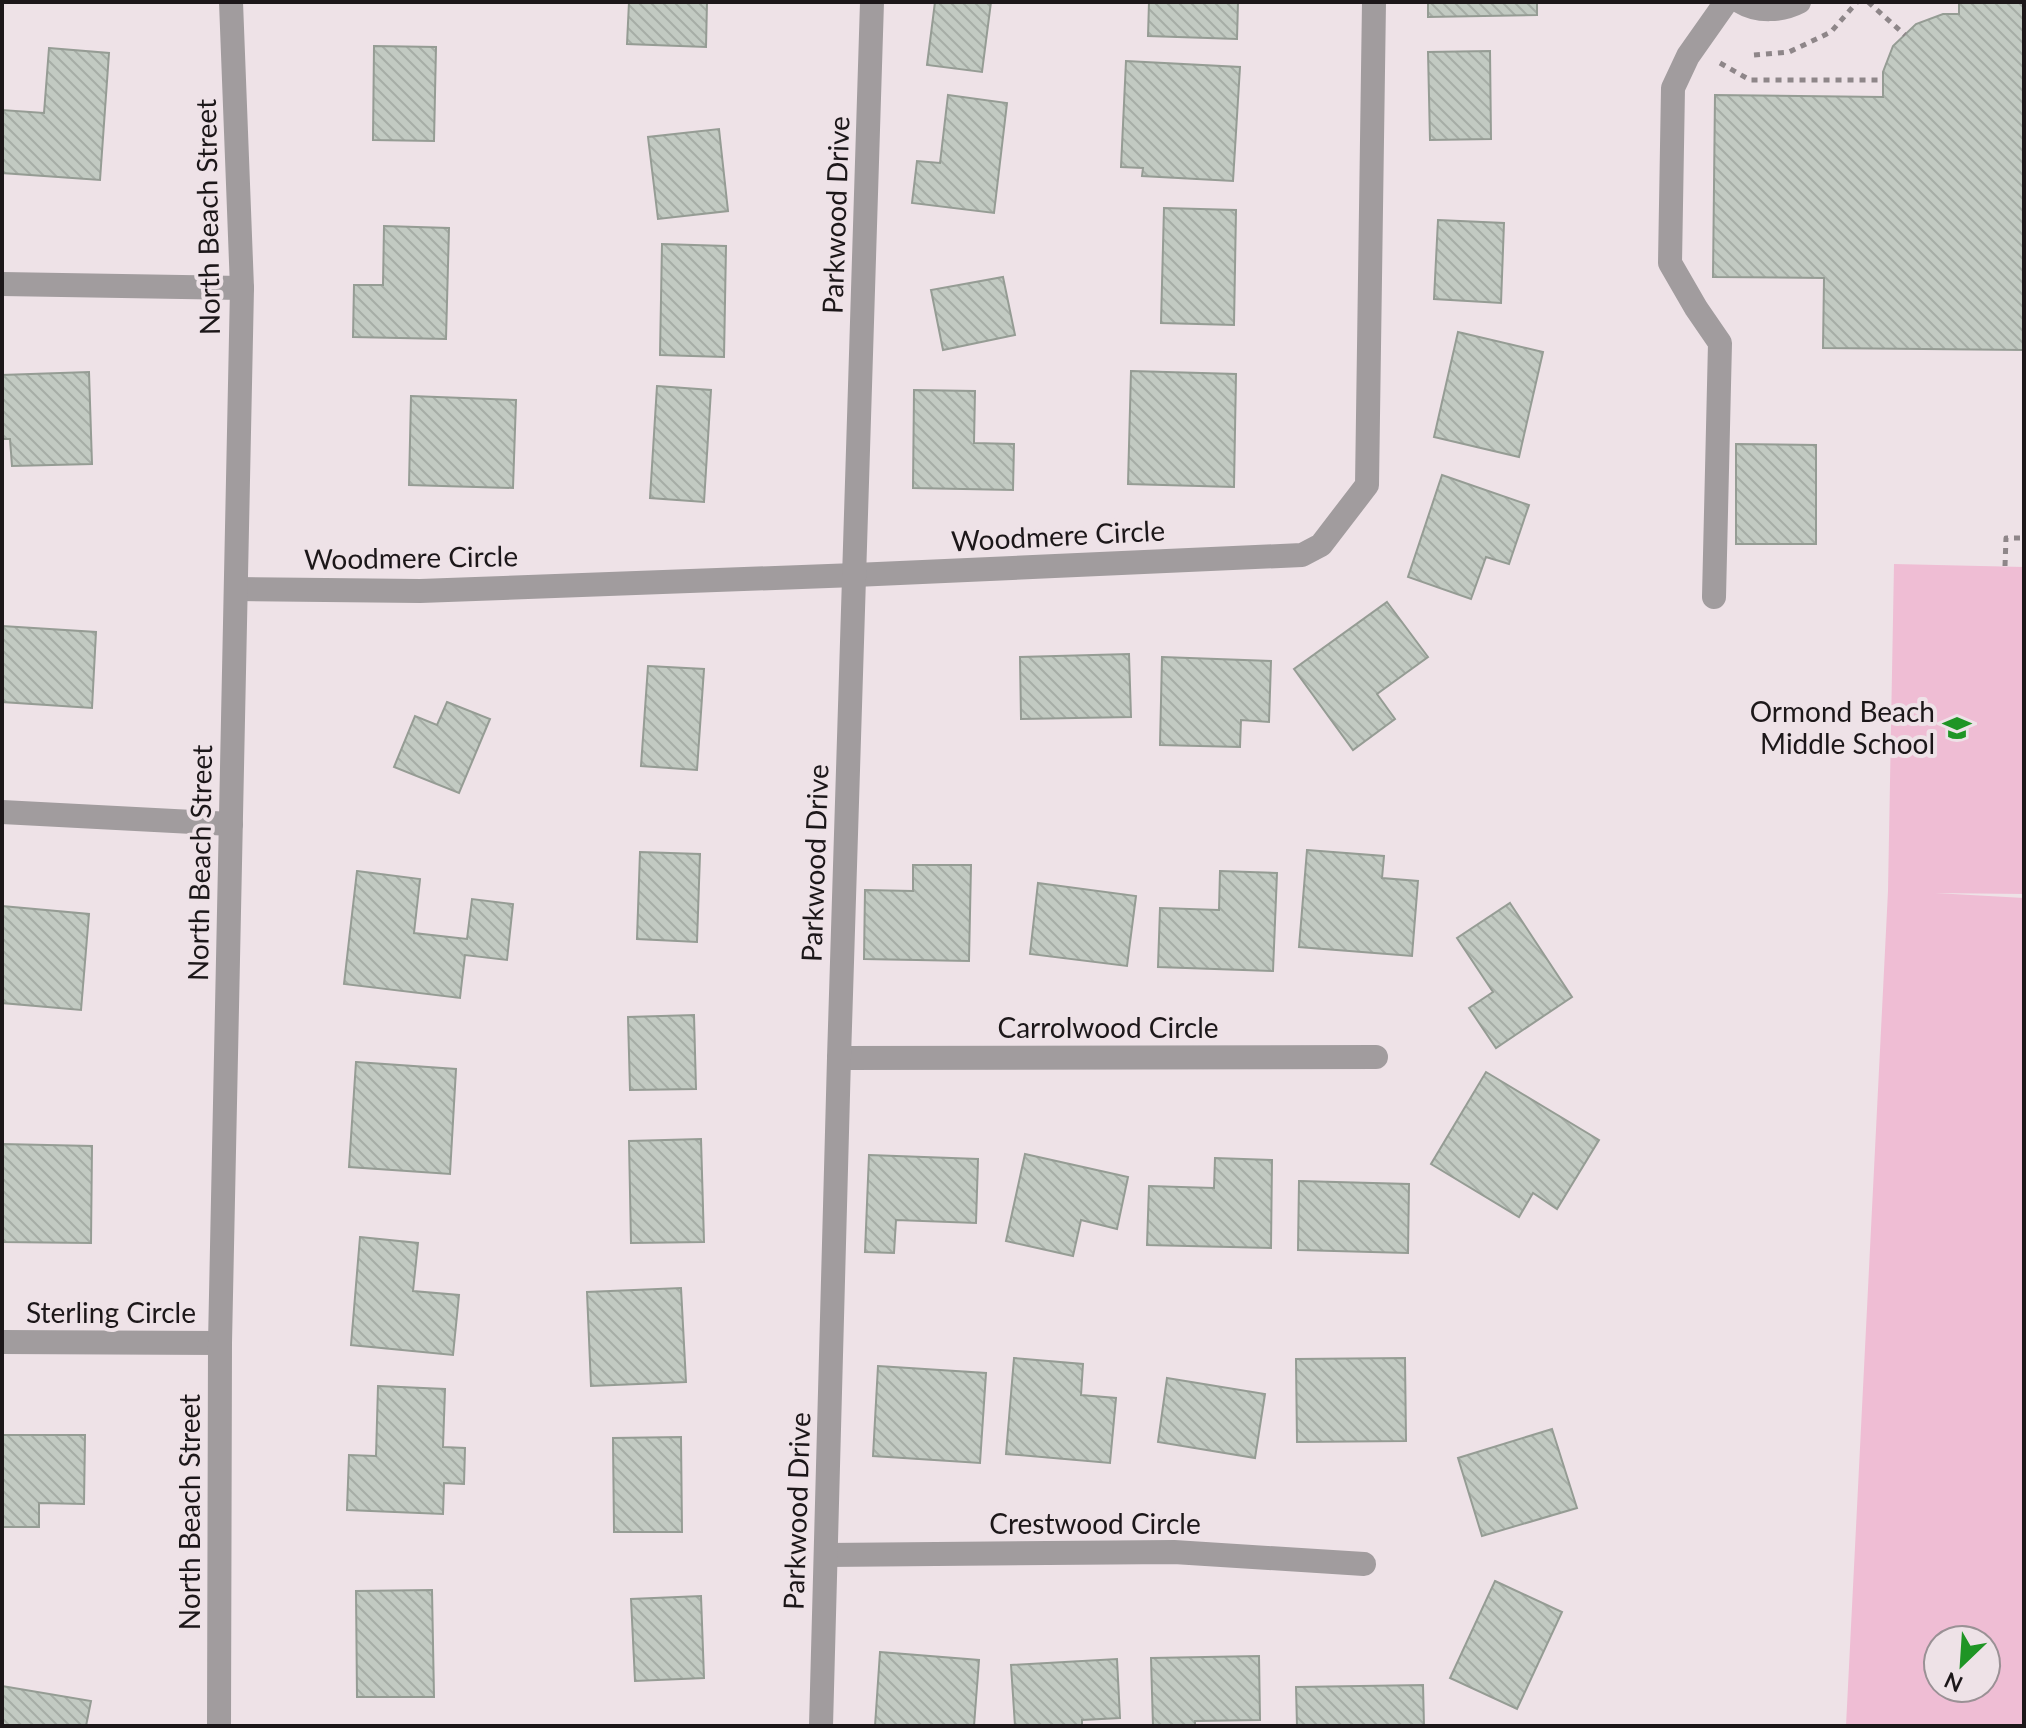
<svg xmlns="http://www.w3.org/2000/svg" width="2026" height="1728" viewBox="0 0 2026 1728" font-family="Lato,sans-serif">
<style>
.grass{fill:#efbdd4;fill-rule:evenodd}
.building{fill:url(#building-back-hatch);stroke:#959c94;stroke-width:2}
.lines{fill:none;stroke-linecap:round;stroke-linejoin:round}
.path{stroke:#8e8689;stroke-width:5;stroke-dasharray:6 6;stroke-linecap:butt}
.minor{stroke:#a19c9e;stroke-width:24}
.labels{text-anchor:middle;stroke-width:8;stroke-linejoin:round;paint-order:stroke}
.street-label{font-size:28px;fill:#1c1719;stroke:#eee2e7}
.poi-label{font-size:28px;fill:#1c1719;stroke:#eee2e7;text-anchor:end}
</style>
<defs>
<pattern id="building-back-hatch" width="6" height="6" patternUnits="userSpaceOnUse" patternTransform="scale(2)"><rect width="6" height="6" fill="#c2cac2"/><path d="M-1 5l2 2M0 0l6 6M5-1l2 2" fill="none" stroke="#a6ada6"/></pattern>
</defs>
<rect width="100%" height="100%" fill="#eee2e7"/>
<path class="grass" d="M1894,564L2024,567V894L1935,893L2024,898V1726H1846L1888,891ZM1938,1640H1986V1688H1938Z"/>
<g class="building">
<polygon points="629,2 707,2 706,47 627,44"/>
<polygon points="935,2 991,2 982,72 927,65"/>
<polygon points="1149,2 1238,2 1237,39 1148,36"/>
<polygon points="1428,2 1537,2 1537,15 1428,17"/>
<polygon points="1959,2 2024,2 2024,350 1823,348 1824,278 1713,277 1715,95 1883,97 1883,72 1893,46 1916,24 1943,14 1959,14"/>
<polygon points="374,46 436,47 434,141 373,140"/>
<polygon points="49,48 109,53 100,180 2,173 2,110 44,113"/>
<polygon points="1490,51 1491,139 1430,140 1428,52"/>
<polygon points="1126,61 1240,67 1233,181 1142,176 1143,168 1121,167"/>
<polygon points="948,95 1007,103 994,213 912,203 917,161 940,163"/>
<polygon points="719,129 728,211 658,219 648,137"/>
<polygon points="1164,208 1236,210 1234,325 1161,323"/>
<polygon points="1438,220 1504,223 1501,303 1434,299"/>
<polygon points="384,226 449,228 446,339 353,337 354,285 383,285"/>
<polygon points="662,244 726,246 724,357 660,355"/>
<polygon points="1003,277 1015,335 943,350 931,290"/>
<polygon points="1458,332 1543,352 1519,457 1434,437"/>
<polygon points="1131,371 1236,374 1234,487 1128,484"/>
<polygon points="89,372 92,464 12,466 10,439 2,439 2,375"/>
<polygon points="657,386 711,390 704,502 650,498"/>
<polygon points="914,390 975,391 974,443 1014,444 1013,490 913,488"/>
<polygon points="411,396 516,400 513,488 409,485"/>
<polygon points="1736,444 1816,445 1816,544 1736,544"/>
<polygon points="1442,475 1529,505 1509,564 1486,557 1471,599 1408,577"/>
<polygon points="1387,602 1428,657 1377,694 1395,719 1353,750 1294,669"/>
<polygon points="2,626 96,632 92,708 2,702"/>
<polygon points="1129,654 1131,717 1021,719 1020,657"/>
<polygon points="1162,657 1271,661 1269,722 1241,720 1240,747 1160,745"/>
<polygon points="648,666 704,669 697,770 641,766"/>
<polygon points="447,702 490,719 459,793 394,767 415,716 437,725"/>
<polygon points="1307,850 1384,856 1382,878 1418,881 1412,956 1299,947"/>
<polygon points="640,852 700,854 697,942 637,939"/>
<polygon points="913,865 971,865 969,961 864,959 865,890 913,891"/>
<polygon points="357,871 420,879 414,933 467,939 472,899 513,904 507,960 465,955 460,998 344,984"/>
<polygon points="1220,871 1277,873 1273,971 1158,967 1160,908 1219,910"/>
<polygon points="1038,883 1136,896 1127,966 1030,954"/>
<polygon points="1510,903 1572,997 1496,1048 1469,1008 1493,992 1457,938"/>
<polygon points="2,906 89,914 81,1010 2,1003"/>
<polygon points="694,1015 696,1089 630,1090 628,1017"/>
<polygon points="356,1062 456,1069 450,1174 349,1167"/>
<polygon points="1486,1072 1599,1140 1557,1209 1533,1193 1519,1217 1431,1164"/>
<polygon points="701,1139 704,1242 631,1243 629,1141"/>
<polygon points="2,1144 92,1146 91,1243 2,1242"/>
<polygon points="1025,1154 1128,1177 1117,1229 1081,1220 1073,1256 1006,1241"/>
<polygon points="869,1155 978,1159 976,1223 896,1220 894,1253 865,1252"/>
<polygon points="1215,1158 1272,1160 1271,1248 1147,1245 1149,1186 1214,1188"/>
<polygon points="1299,1181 1409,1184 1408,1253 1298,1250"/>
<polygon points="360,1237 418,1243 413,1291 459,1295 453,1355 351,1345"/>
<polygon points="681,1288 686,1382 591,1386 587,1292"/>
<polygon points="1014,1358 1083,1364 1081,1395 1116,1398 1110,1463 1006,1454"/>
<polygon points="1405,1358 1406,1441 1297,1442 1296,1359"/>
<polygon points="878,1366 986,1373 980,1463 873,1456"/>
<polygon points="1167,1378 1265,1394 1255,1458 1158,1442"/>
<polygon points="378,1386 445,1389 443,1447 465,1448 464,1484 444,1483 443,1514 347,1510 349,1455 376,1456"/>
<polygon points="1552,1429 1577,1508 1482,1536 1458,1458"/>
<polygon points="2,1435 85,1435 84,1504 39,1503 39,1527 2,1527"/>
<polygon points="681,1437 682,1532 614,1532 613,1438"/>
<polygon points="1495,1581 1562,1612 1517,1709 1450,1678"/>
<polygon points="432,1590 434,1697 357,1697 356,1591"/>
<polygon points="701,1596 704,1678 635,1681 631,1599"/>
<polygon points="880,1652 979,1660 974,1726 875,1726"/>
<polygon points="1259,1656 1260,1720 1195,1721 1195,1726 1153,1726 1151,1658"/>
<polygon points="1117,1659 1120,1718 1082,1720 1082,1726 1015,1726 1011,1665"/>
<polygon points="1423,1685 1424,1726 1297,1726 1296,1687"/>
<polygon points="2,1686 91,1701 86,1726 2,1726"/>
</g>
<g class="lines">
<g class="path">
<polyline points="1868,2 1905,35"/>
<polyline points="1754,55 1789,52 1831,32 1857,2"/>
<polyline points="1720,63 1750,80 1883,80"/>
<polyline points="2005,566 2006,538 2024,538"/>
</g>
<g class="minor">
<path d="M1741,2C1757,12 1782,11 1799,2"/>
<polyline points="2,284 242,288"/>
<polyline points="236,589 420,591 855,575 1302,555 1321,545 1367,485 1374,2"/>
<polyline points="1714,597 1720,343 1696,308 1670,263 1673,88 1688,56 1726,2"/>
<polyline points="2,812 231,824"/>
<polyline points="839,1058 1376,1057"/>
<polyline points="2,1342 220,1343"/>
<polyline points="826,1555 1174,1552 1364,1564"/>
<polyline points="219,1726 220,1343 242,288 231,2"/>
<polyline points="821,1726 839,1058 872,2"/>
</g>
</g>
<defs>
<symbol id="school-bare" viewBox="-9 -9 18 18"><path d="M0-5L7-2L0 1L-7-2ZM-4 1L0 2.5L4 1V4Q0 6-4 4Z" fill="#1f9525" stroke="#eee2e7" stroke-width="2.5" paint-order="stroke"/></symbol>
</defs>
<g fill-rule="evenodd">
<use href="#school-bare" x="1937" y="708" width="40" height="40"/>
</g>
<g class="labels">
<g class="street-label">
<text transform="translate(836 215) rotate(-88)" y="10">Parkwood Drive</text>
<text transform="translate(208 217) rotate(-91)" y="10">North Beach Street</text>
<text transform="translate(1058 536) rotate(-3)" y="10">Woodmere Circle</text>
<text transform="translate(411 558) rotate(-1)" y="10">Woodmere Circle</text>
<text transform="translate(200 863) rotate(-89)" y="10">North Beach Street</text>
<text transform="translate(815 863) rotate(-88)" y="10">Parkwood Drive</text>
<text x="1108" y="1038">Carrolwood Circle</text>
<text x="111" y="1323">Sterling Circle</text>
<text transform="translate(797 1511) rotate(-88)" y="10">Parkwood Drive</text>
<text transform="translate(190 1512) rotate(-90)" y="10">North Beach Street</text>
<text x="1095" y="1534">Crestwood Circle</text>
</g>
<g class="poi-label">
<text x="1935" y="722">Ormond Beach<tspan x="1935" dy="32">Middle School</tspan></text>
</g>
</g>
<rect width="2026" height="1728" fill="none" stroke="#1c1719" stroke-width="8"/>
<g transform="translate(1962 1664) rotate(205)"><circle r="38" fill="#eee2e7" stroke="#9a9195" stroke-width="2"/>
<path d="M0-6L14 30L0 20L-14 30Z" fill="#1f9525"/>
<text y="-12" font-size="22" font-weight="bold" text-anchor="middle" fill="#1c1719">N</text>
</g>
</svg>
